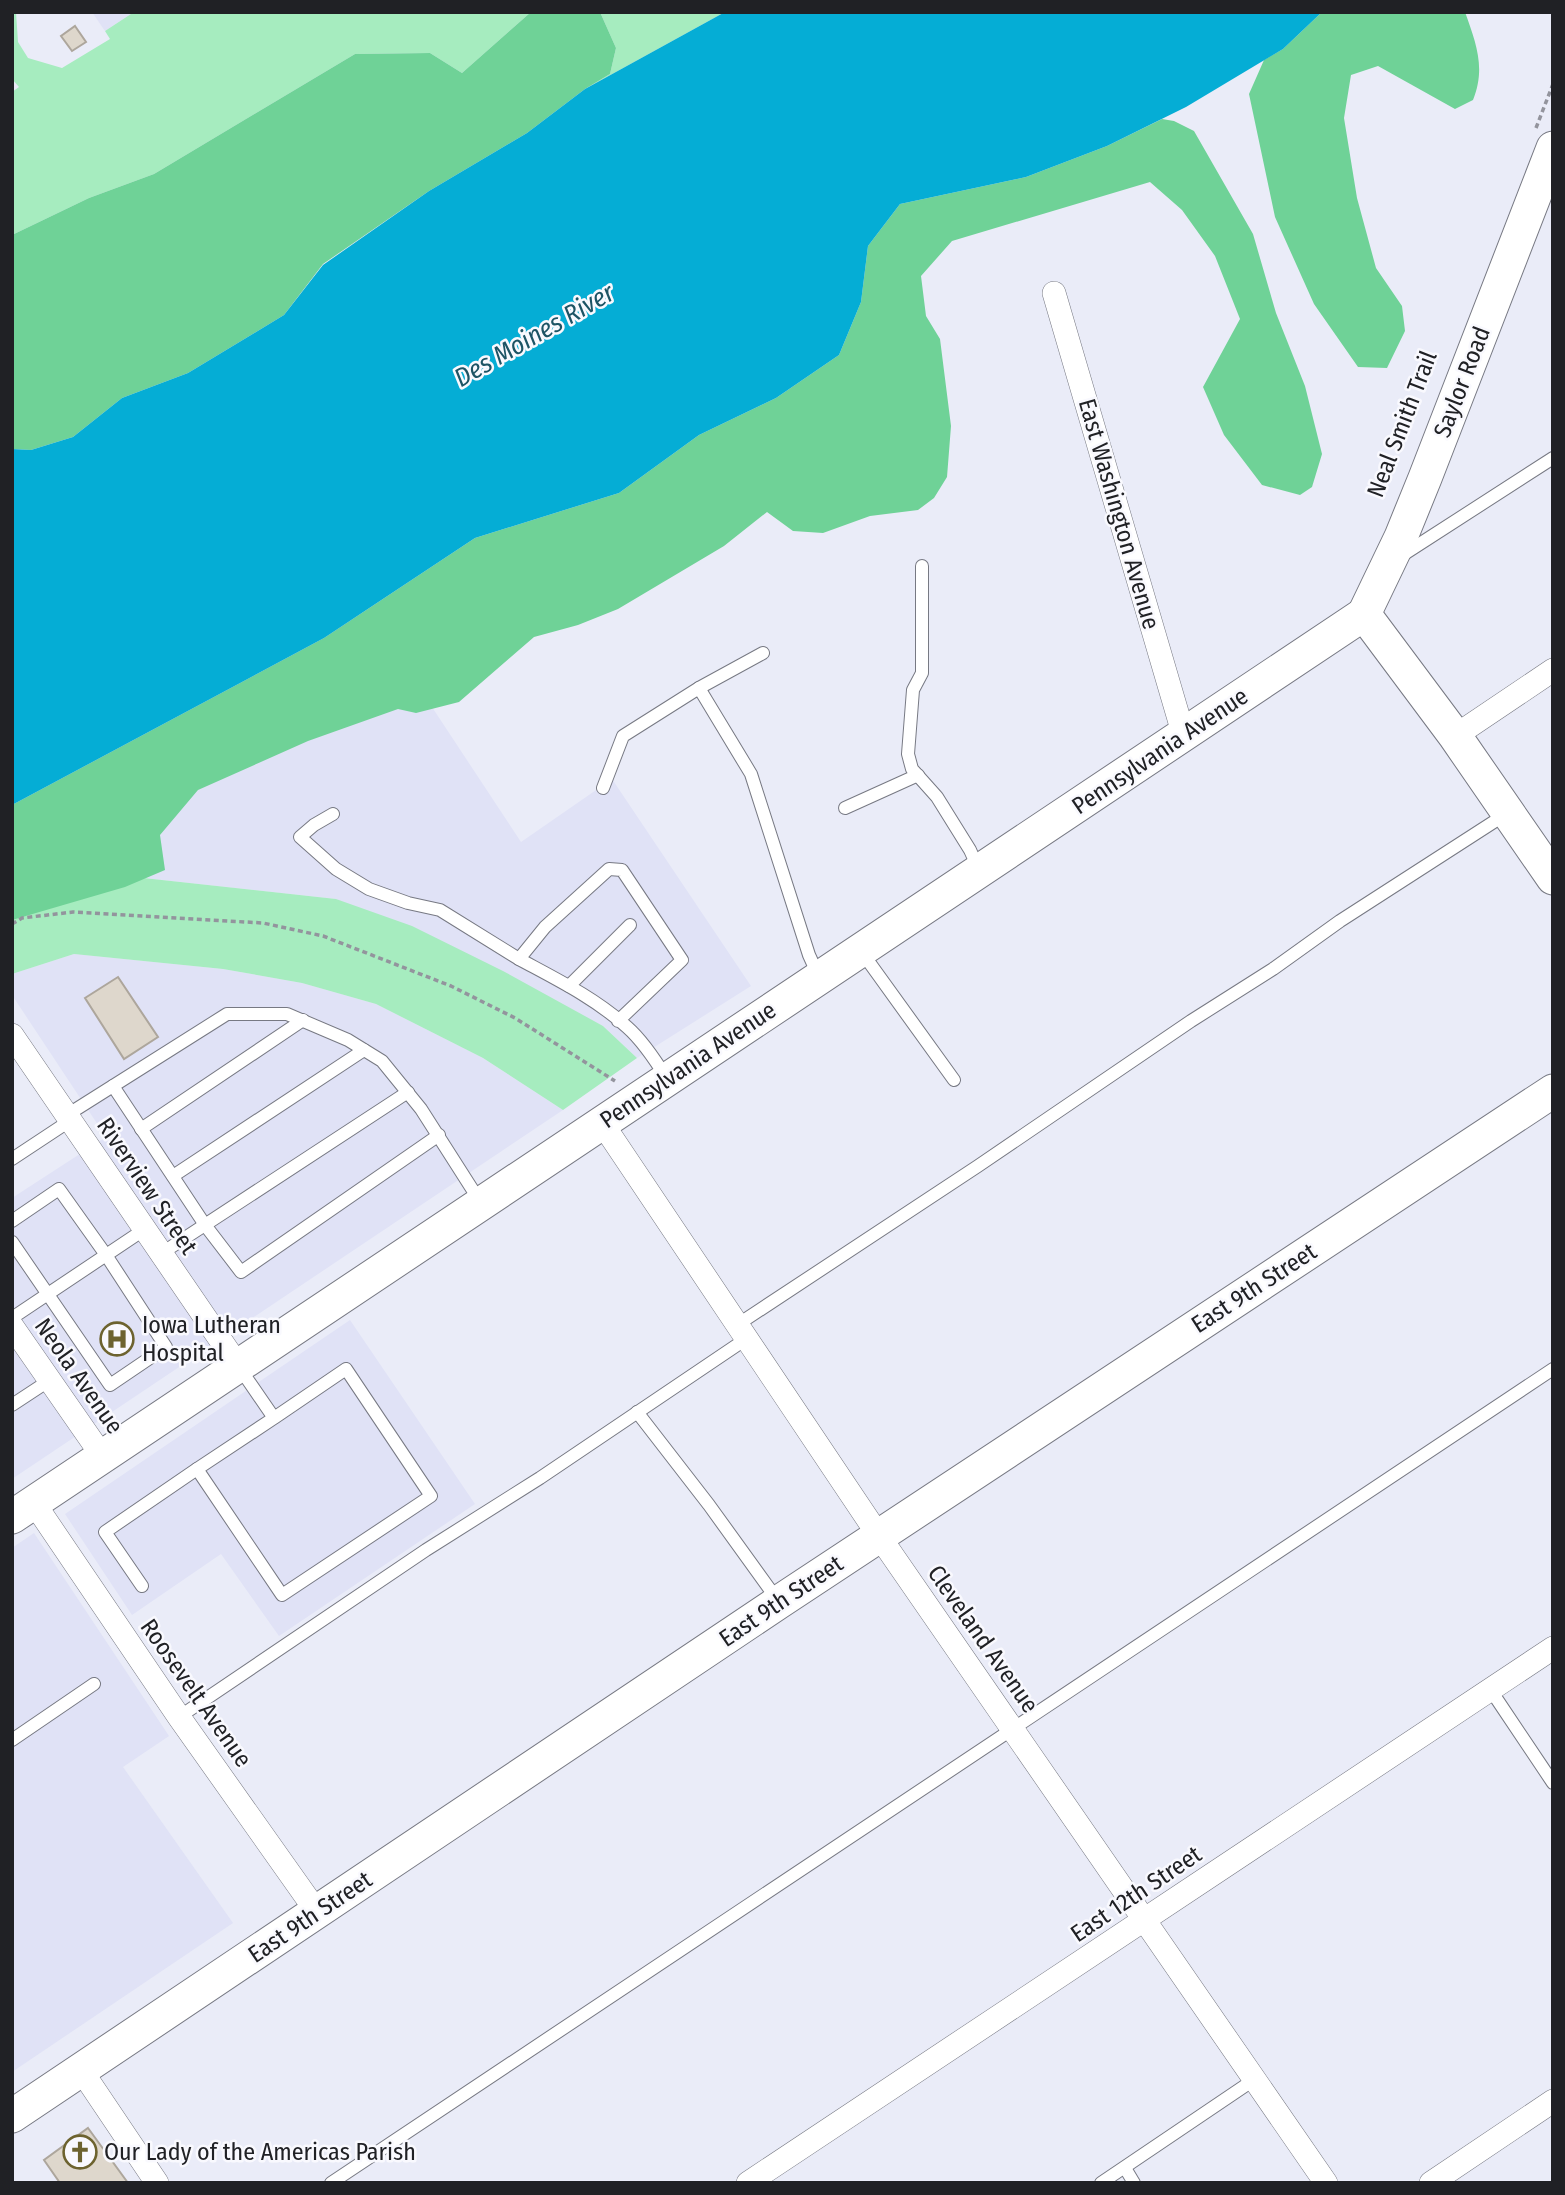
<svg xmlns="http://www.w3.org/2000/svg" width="1565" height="2195" viewBox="0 0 1565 2195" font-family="'Fira Sans Condensed',sans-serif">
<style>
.built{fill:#e0e2f6}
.green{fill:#a6ecbf}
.forest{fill:#6fd297}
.water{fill:#05add5}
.building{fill:#ded7cc;stroke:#ada69c;stroke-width:2}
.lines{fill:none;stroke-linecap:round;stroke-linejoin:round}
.lane-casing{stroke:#777983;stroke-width:14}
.street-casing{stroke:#777983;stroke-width:24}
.secondary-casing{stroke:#777983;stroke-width:35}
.path{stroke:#93949d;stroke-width:3.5;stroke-dasharray:5 3.5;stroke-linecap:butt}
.lane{stroke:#fff;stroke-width:12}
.street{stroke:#fff;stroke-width:23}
.secondary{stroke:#fff;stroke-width:33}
.labels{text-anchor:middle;stroke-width:5;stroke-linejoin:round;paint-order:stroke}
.street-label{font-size:24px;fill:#202125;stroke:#f9f9fe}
.poi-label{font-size:24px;fill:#202125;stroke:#f9f9fe;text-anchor:start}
.water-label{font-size:26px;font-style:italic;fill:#1d5465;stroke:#f9f9fe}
</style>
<rect width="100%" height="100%" fill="#eaecf8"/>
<g class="built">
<polygon points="92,12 134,12 105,31"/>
<polygon points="368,610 521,842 612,779 751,986 637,1058 603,1026 336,899 116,875 12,805"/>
<polygon points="74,954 223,969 302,983 376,1004 483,1058 563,1110 12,1479 12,1198 106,1137 12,995 12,974"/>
<polygon points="350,1320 475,1504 279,1636 221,1554 132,1615 65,1514"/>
<polygon points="34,1533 169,1736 123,1767 233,1923 12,2072 12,1548"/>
</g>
<g class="green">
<polygon points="12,12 16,12 18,42 28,58 62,68 110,39 105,31 134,12 531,12 462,73 430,53 355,54 154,174 89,198 12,235 12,92 19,87 12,79"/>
<polygon points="600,12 725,12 585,89 610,74 616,48"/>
<polygon points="116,875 336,899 412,926 503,971 603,1026 637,1058 563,1110 483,1058 376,1004 302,983 223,969 74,954 12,974 12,880"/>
</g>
<g class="forest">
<polygon points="531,12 600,12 616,48 610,74 585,89 527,133 429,191 323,264 284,315 188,373 122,398 73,437 31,450 12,449 12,235 89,198 154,174 355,54 430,53 462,73"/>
<path d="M1322,12H1465C1476,43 1486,68 1473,100L1455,109L1378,66L1351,75L1344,118L1357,198L1376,268L1402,306L1405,331L1387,368L1358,367L1314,304L1275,217L1249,94L1264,60L1283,49Z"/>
<polygon points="1162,119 1174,121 1194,131 1253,234 1276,313 1305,386 1322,454 1312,487 1300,495 1262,485 1224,435 1203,387 1240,319 1215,256 1182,210 1150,182 952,241 921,276 926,316 940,339 951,426 947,477 934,498 918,510 870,516 823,533 793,531 767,512 724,546 618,609 578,625 534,637 459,702 416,713 398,709 308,741 198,790 160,835 165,870 125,887 12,920 12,805 324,638 475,538 619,493 699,435 776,398 839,355 861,302 868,246 900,204 1026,177 1107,146"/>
</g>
<polygon class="water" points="725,12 1322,12 1283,49 1186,107 1107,146 1026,177 900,204 868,246 861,302 839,355 776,398 699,435 619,493 475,538 324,638 12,805 12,449 31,450 73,437 122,398 188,373 284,315 323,265 429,191 527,133 585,89"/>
<g class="building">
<polygon points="75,26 86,42 72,51 61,36"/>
<polygon points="118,977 158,1037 124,1059 85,998"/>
<polygon points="88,2128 128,2183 60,2183 44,2160"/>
</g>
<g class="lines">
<defs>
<g id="lane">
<polyline points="1401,556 1553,458"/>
<polyline points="922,566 922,673 913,690 908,754 912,769 937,797 970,850 979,870"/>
<polyline points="699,688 763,653"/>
<polyline points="603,788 623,736 699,688 751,774 809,955 819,977"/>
<polyline points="845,808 918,775"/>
<polyline points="333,814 314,825 300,837 336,869 369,889 408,903 440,910 519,959"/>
<polyline points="861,951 954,1080"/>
<polyline points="569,986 630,925"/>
<path d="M618,1021L682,960L622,870L609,869L545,927L519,959C556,979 595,998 627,1027C643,1041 656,1061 667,1079"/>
<polyline points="113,1086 205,1225 241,1272 439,1135"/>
<polyline points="67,1115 227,1014 287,1014 348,1040 382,1061 421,1109 481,1203"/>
<polyline points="141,1129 303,1020"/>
<polyline points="12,1159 71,1120"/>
<polyline points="173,1176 364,1050"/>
<polyline points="12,1221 59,1189 106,1255 166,1347 110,1385 12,1242"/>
<polyline points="162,1253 408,1092"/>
<polyline points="12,1318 145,1229"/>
<polyline points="737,1325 978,1166 1191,1021 1273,969 1340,921 1506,814"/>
<polyline points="239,1367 274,1418 346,1369 431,1496 282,1595 197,1469 274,1418"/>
<polyline points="12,1405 50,1380"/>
<polyline points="637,1412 709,1505 779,1602"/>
<polyline points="142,1586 105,1532 197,1469"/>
<polyline points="1490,1689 1553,1783"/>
<polyline points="179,1717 426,1550 540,1478 746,1339"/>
<polyline points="12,1740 94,1684"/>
<polyline points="1125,2168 1134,2183"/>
<polyline points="331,2183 1553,1369"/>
<polyline points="1101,2183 1255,2079"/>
</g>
<g id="street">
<polyline points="1054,293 1184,736"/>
<polyline points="1455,736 1553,670"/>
<polyline points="12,1035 239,1367"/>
<polyline points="602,1123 879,1536 1326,2183"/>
<polyline points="12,1326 103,1457"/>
<polyline points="34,1503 179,1717 317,1912"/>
<polyline points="81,2070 157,2183"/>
<polyline points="748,2183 1553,1648"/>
<polyline points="1431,2183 1553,2101"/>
</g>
<g id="secondary">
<polyline points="1364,614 1401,537 1425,478 1553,148"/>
<polyline points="1364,614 1455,736 1553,878"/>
<polyline points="12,1517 1364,614"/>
<polyline points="12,2116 779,1602 1553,1091"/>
</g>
</defs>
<use href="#lane" class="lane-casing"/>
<use href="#street" class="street-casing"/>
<use href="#secondary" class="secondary-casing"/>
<g class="path">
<polyline points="1536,128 1553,84"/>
<polyline points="12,924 22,918 73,912 263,923 323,936 451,986 515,1018 615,1081"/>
</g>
<use href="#lane" class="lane"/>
<use href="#street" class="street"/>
<use href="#secondary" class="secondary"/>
</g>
<defs>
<symbol id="hospital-ring" viewBox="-11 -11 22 22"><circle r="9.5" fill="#f9f9fe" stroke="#6d632f" stroke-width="1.5"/><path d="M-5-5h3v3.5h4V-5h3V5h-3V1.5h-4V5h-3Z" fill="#6d632f"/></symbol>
<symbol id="church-ring" viewBox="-11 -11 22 22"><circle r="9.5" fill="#f9f9fe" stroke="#6d632f" stroke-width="1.5"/><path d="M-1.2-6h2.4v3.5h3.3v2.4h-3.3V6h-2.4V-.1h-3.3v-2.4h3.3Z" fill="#6d632f"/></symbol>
</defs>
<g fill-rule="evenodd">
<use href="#hospital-ring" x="98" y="1320" width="38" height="38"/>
<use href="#church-ring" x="61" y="2133" width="38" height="38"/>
</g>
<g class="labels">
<g class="street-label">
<text transform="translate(1462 382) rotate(-69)" y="8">Saylor Road</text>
<text transform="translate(1402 424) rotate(-69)" y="8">Neal Smith Trail</text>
<text transform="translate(1119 514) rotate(74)" y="8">East Washington Avenue</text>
<text transform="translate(1160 751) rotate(-34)" y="8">Pennsylvania Avenue</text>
<text transform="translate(688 1065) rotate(-34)" y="8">Pennsylvania Avenue</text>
<text transform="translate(147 1186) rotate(56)" y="8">Riverview Street</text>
<text transform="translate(1254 1288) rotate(-33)" y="8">East 9th Street</text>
<text transform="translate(79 1376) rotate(55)" y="8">Neola Avenue</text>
<text transform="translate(781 1601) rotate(-34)" y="8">East 9th Street</text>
<text transform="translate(983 1639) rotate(55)" y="8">Cleveland Avenue</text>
<text transform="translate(196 1693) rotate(55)" y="8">Roosevelt Avenue</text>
<text transform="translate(1136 1894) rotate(-34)" y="8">East 12th Street</text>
<text transform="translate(310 1917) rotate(-34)" y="8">East 9th Street</text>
</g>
<g class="poi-label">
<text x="142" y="1333">Iowa Lutheran<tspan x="142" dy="28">Hospital</tspan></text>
<text x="104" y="2160">Our Lady of the Americas Parish</text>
</g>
<g class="water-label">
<text transform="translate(534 335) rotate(-30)" y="9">Des Moines River</text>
</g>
</g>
<rect width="1565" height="2195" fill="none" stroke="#202125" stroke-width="28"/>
</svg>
